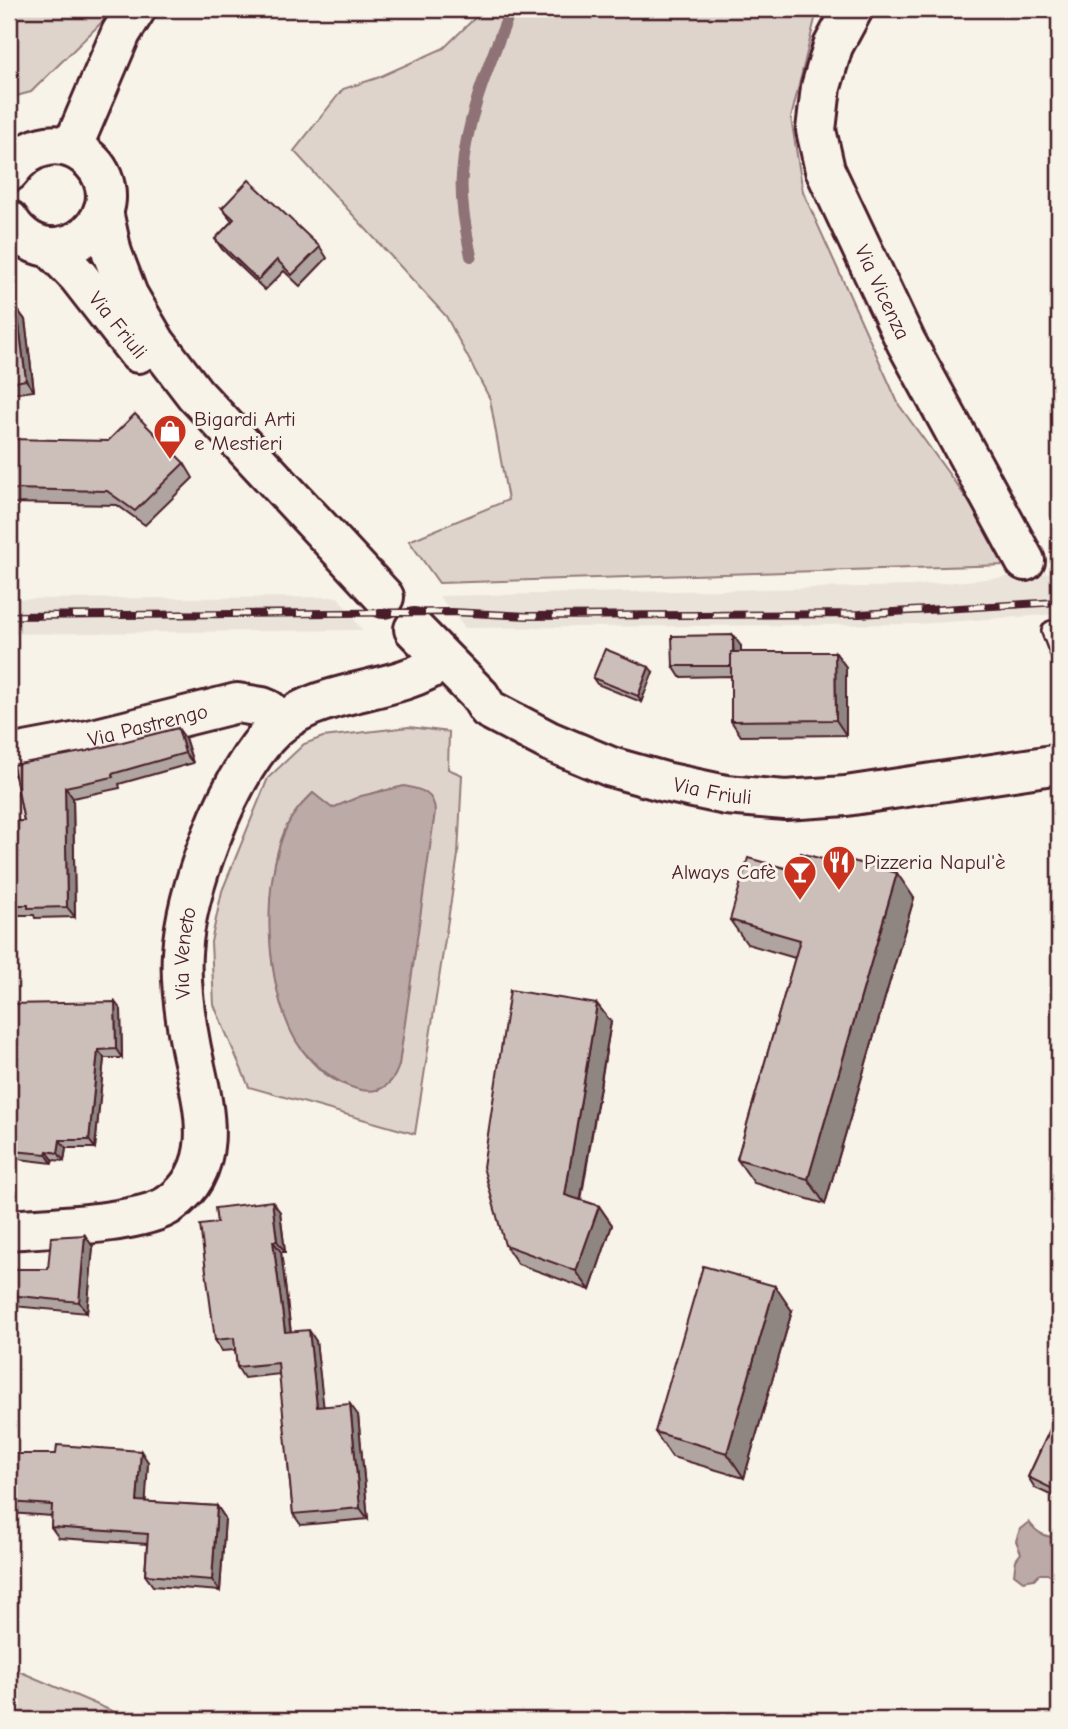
<svg xmlns="http://www.w3.org/2000/svg" width="1068" height="1729" viewBox="0 0 1068 1729" font-family="'Comic Neue',sans-serif">
<style>
.built{fill:#eae3da}
.green{fill:#ded4cc;stroke:#947a7c;stroke-width:2;fill-rule:evenodd}
.water{fill:#bcaaa7;stroke:#8e7275;stroke-width:2}
.lines{fill:none;stroke-linecap:round;stroke-linejoin:round}
.stream{stroke:#8e7275;stroke-width:12}
.lane-casing{stroke:#4a1f2b;stroke-width:24}
.street-casing{stroke:#4a1f2b;stroke-width:44}
.secondary-casing{stroke:#4a1f2b;stroke-width:44}
.lane{stroke:#f7f3e8;stroke-width:19}
.street{stroke:#f7f3e8;stroke-width:38}
.secondary{stroke:#f7f3e8;stroke-width:38}
.rail-casing{stroke:#4a1f2b;stroke-width:8}
.rail{stroke:#f7f3e8;stroke-width:5;stroke-dasharray:16;stroke-linecap:butt}
.wall{fill:#afa49f;stroke:#4a1f2b;stroke-width:2}
.shaded-wall{fill:#8f8682;stroke:#4a1f2b;stroke-width:2}
.building{fill:#ccbfb9;stroke:#4a1f2b;stroke-width:2}
.labels{text-anchor:middle;stroke-width:6;stroke-linejoin:round;paint-order:stroke}
.street-label{font-size:21px;fill:#4a1f2b;stroke:#f7f3e8}
.poi-label{font-size:21px;fill:#4a1f2b;stroke:#f7f3e8;text-anchor:start}
</style>
<rect width="100%" height="100%" fill="#f7f3e8"/>
<filter id="ink" filterUnits="userSpaceOnUse"><feTurbulence type="fractalNoise" baseFrequency=".0143" numOctaves="2"/><feDisplacementMap in="SourceGraphic" scale="14" xChannelSelector="R" yChannelSelector="G"/><feConvolveMatrix kernelMatrix="1 2 1 2 8 2 1 2 1" color-interpolation-filters="sRGB"/></filter>
<g filter="url(#ink)">
<g class="built">
<polygon points="1059,572 1059,614 919,624 465,628 439,596 912,586"/>
<polygon points="338,597 362,630 9,634 9,599"/>
</g>
<g class="green">
<polygon points="9,9 107,9 103,21 31,92 9,98"/>
<polygon points="484,9 821,9 815,19 791,118 803,192 899,405 972,506 1005,565 439,583 409,541 508,500 490,399 446,316 294,151 343,89 377,78 444,48"/>
<path d="M409,727L449,732L448,769L462,775L458,855L415,1134L249,1087L214,1005L211,942L222,891L268,778L304,744L323,737ZM383,790L379,1090C265,1095 252,901 287,826C293,813 303,803 313,793L332,809Z"/>
<polygon points="9,1667 133,1720 9,1720"/>
</g>
<g class="water">
<path d="M404,786C421,789 435,793 435,812L399,1065C382,1122 314,1071 296,1041C265,987 260,883 287,826C293,813 303,803 313,793L332,808L361,796Z"/>
<path d="M1029,1522C1037,1533 1045,1538 1059,1537V1574H1039L1034,1579L1023,1581L1014,1574L1016,1560L1021,1553L1016,1541L1020,1529Z"/>
</g>
<g class="lines">
<path class="stream" d="M471,256C466,230 460,202 462,175C466,117 490,62 511,9"/>
<defs>
<polyline id="lane" points="1052,631 1059,649"/>
<g id="street">
<path id="s1" d="M853,9L833,46L821,87L816,130L825,170L906,342L1025,561"/>
<path id="s2" d="M9,755L89,740L237,703L262,707L269,710L281,722"/>
<path id="s3" d="M9,1230C46,1227 142,1224 170,1204C224,1166 202,1101 191,1048C185,1017 180,984 182,953C186,890 225,786 266,738C311,684 389,699 443,661"/>
</g>
<g id="secondary">
<polyline points="72,148 121,33 136,9"/>
<path d="M9,172C56,107 135,175 95,226C86,238 73,245 58,247C37,249 19,237 9,220"/>
<polyline points="103,211 112,253 128,295 156,343 195,394 384,597"/>
<polyline points="50,247 78,276 138,353"/>
<path id="s4" d="M414,629L480,696L488,709L549,741L611,767L665,782L726,795L785,800L846,796L1059,764"/>
</g>
</defs>
<use href="#lane" class="lane-casing"/>
<use href="#street" class="street-casing"/>
<use href="#secondary" class="secondary-casing"/>
<use href="#lane" class="lane"/>
<use href="#street" class="street"/>
<use href="#secondary" class="secondary"/>
<defs>
<polyline id="rail" points="9,616 452,612 527,616 860,614 1059,602"/>
</defs>
<use href="#rail" class="rail-casing"/>
<use href="#rail" class="rail"/>
</g>
<g class="wall">
<polygon points="222,208 320,247 327,258 300,286 284,271 265,290 222,249 215,239 232,221"/>
<polygon points="17,309 25,320 34,391 9,394 9,310"/>
<polygon points="9,439 184,463 193,478 145,525 117,505 9,503"/>
<polygon points="741,646 741,652 835,652 846,667 846,735 741,736 731,721 731,676 680,677 673,666"/>
<polygon points="653,672 641,702 597,684 593,678"/>
<polygon points="185,738 193,763 119,784 120,788 73,798 75,917 35,918 34,915 10,915 9,913 9,821 24,821 13,765"/>
<polygon points="796,871 914,898 825,1204 754,1183 737,1159 795,958 747,944 730,920"/>
<polygon points="9,1004 121,1010 122,1058 104,1058 95,1148 66,1148 64,1161 53,1160 52,1163 19,1159 17,1157 9,1156"/>
<polygon points="597,1004 611,1022 581,1200 599,1206 612,1225 590,1290 518,1264 505,1245"/>
<polygon points="280,1212 285,1252 281,1252 291,1332 316,1341 323,1406 358,1415 368,1519 301,1525 293,1514 280,1374 244,1378 237,1367 235,1350 222,1351 215,1340 217,1223"/>
<polygon points="93,1247 87,1313 14,1306 9,1362 9,1269 48,1269"/>
<polygon points="792,1311 744,1478 672,1457 655,1432"/>
<polygon points="1059,1410 1059,1499 1035,1488 1028,1477"/>
<polygon points="9,1454 148,1462 145,1502 217,1506 225,1518 220,1591 153,1586 145,1575 147,1544 59,1538 51,1527 52,1516 9,1513"/>
</g>
<g class="shaded-wall">
<polygon points="17,309 25,320 34,391 26,380"/>
<polygon points="733,635 741,646 741,676 734,666"/>
<polygon points="835,652 846,667 846,735 836,720"/>
<polygon points="649,667 653,672 641,702 638,696"/>
<polygon points="178,728 185,738 193,763 185,753"/>
<polygon points="65,787 73,798 75,917 67,907"/>
<polygon points="897,873 914,898 825,1204 808,1179"/>
<polygon points="115,1002 121,1010 122,1058 116,1049"/>
<polygon points="597,1004 611,1022 578,1214 565,1195"/>
<polygon points="98,1050 104,1058 95,1148 89,1140"/>
<polygon points="60,1140 66,1148 64,1161 58,1153"/>
<polygon points="47,1151 53,1160 52,1163 46,1154"/>
<polygon points="272,1201 280,1212 285,1252 277,1241"/>
<polygon points="599,1206 612,1225 590,1290 576,1271"/>
<polygon points="85,1235 93,1247 87,1313 79,1302"/>
<polygon points="273,1241 281,1252 292,1343 285,1332"/>
<polygon points="775,1286 792,1311 744,1478 727,1453"/>
<polygon points="9,1299 14,1306 9,1362"/>
<polygon points="309,1330 316,1341 325,1418 317,1407"/>
<polygon points="350,1404 358,1415 368,1519 360,1508"/>
<polygon points="141,1451 148,1462 145,1512 137,1501"/>
<polygon points="217,1506 225,1518 220,1591 212,1580"/>
</g>
<g class="building">
<polygon points="249,180 320,247 292,275 277,260 258,280 215,239 234,219 222,208"/>
<polygon points="17,309 26,380 9,383 9,310"/>
<polygon points="135,414 184,463 135,511 107,491 9,489 9,439 108,441"/>
<polygon points="733,635 733,652 731,652 731,666 673,666 672,636"/>
<polygon points="605,649 649,667 638,696 593,678"/>
<polygon points="731,652 835,652 836,720 731,721"/>
<polygon points="178,728 185,753 112,774 113,777 65,787 67,907 28,908 28,905 9,905 9,821 24,821 13,765 87,751"/>
<polygon points="801,853 836,863 838,857 897,873 808,1179 737,1159 800,940 730,920 748,858 796,871"/>
<polygon points="510,990 597,1004 565,1195 599,1206 576,1271 505,1245 483,1167"/>
<polygon points="115,1002 116,1049 98,1050 89,1140 60,1140 58,1153 47,1151 46,1154 13,1151 14,1148 9,1148 9,1004"/>
<polygon points="272,1201 277,1241 273,1241 285,1332 309,1330 317,1407 350,1404 360,1508 293,1514 278,1363 237,1367 234,1338 215,1340 200,1225 217,1223 215,1208"/>
<polygon points="85,1235 79,1302 9,1295 9,1269 48,1269 51,1237"/>
<polygon points="703,1266 775,1286 727,1453 655,1432"/>
<polygon points="1059,1410 1059,1492 1028,1477"/>
<polygon points="57,1445 141,1451 137,1501 217,1506 212,1580 145,1575 148,1534 51,1527 52,1505 9,1502 9,1454 56,1454"/>
</g>
</g>
<defs>
<symbol id="shop-pin" viewBox="-11 -11 22 30"><path d="M0 17L-7.5 6A9.5 9.5 0 1 1 7.5 6Z" fill="#c8321e" stroke="#f7f3e8"/><path d="M-5-2.5h2.3a2.7 3.5 0 0 1 5.4 0H5L5.5 6h-11ZM-1.5-2.5h3a1.5 2.3 0 0 0-3 0Z" fill="#fff"/></symbol>
<symbol id="restaurant-pin" viewBox="-11 -11 22 30"><path d="M0 17L-7.5 6A9.5 9.5 0 1 1 7.5 6Z" fill="#c8321e" stroke="#f7f3e8"/><path d="M-5-6h1v4h1v-4h1v4h1v-4h1v5L-1.5 .5V6h-2V.5L-5-1ZM5-6V6H3V1.5H1.5Q1.5-4 5-6Z" fill="#fff"/></symbol>
<symbol id="bar-pin" viewBox="-11 -11 22 30"><path d="M0 17L-7.5 6A9.5 9.5 0 1 1 7.5 6Z" fill="#c8321e" stroke="#f7f3e8"/><path d="M-6-5H6L.8 .8V4.5H3.5V6h-7V4.5H-.8V.8Z" fill="#fff"/></symbol>
</defs>
<g fill-rule="evenodd">
<use href="#shop-pin" x="151" y="412" width="38" height="52"/>
<use href="#restaurant-pin" x="820" y="843" width="38" height="52"/>
<use href="#bar-pin" x="781" y="853" width="38" height="52"/>
</g>
<g class="labels">
<g class="street-label">
<text dy="7" stroke="none"><textPath href="#s1" startOffset="304">Via Vicenza</textPath></text>
<text transform="translate(118 325) rotate(51)" y="7">Via Friuli</text>
<text dy="7" stroke="none"><textPath href="#s2" startOffset="142">Via Pastrengo</textPath></text>
<text dy="7" stroke="none"><textPath href="#s4" startOffset="350">Via Friuli</textPath></text>
<text dy="7" stroke="none"><textPath href="#s3" startOffset="429">Via Veneto</textPath></text>
</g>
<g class="poi-label">
<text x="194" y="426">Bigardi Arti<tspan x="194" dy="24">e Mestieri</tspan></text>
<text x="864" y="869">Pizzeria Napul'è</text>
<text x="776" y="879" text-anchor="end">Always Cafè</text>
</g>
</g>
<rect width="1068" height="1729" fill="none" stroke="#f7f3e8" stroke-width="35"/>
<rect x="18" y="18" width="1033" height="1694" fill="none" stroke="#4a1f2b" stroke-width="2.5" filter="url(#ink)"/>
</svg>
